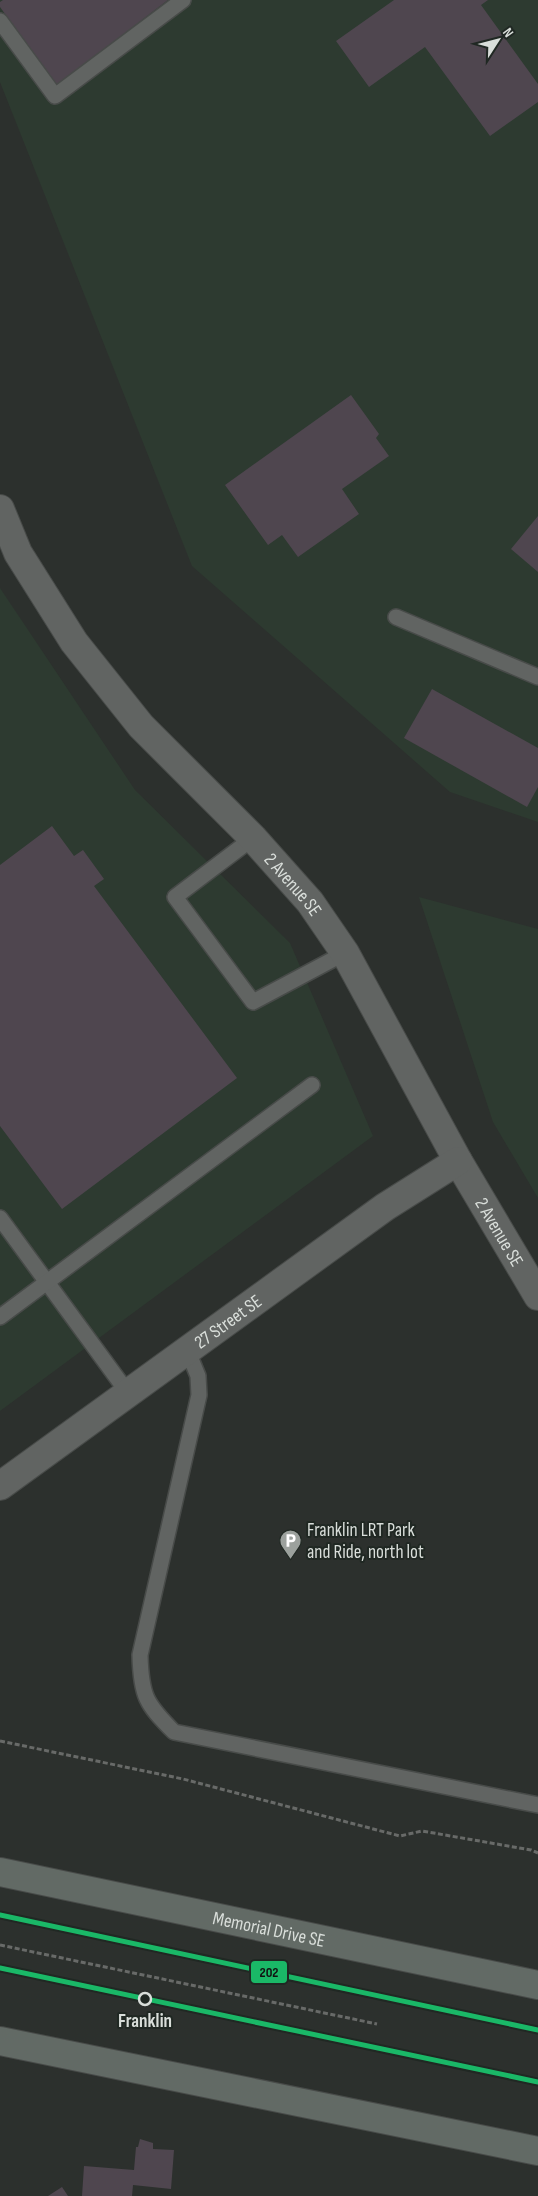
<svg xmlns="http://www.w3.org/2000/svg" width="538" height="2196" viewBox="0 0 538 2196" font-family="'Sofia Sans Condensed',sans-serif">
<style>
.built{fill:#2d3a30}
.building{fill:#4f464f}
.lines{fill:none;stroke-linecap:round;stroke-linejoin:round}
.lane-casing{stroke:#484b49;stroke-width:18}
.street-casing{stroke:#484b49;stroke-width:30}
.secondary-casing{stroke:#484b49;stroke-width:30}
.path{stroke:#686a68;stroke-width:3;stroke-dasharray:5 2.5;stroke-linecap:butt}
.lane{stroke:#616462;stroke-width:15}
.street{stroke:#616462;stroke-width:28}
.secondary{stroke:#626a65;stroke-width:28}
.rail-1-casing{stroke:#202823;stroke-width:9}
.rail-1{stroke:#1ab867;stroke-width:5}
.stop-dot{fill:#202823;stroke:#d9deda;stroke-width:2.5}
.labels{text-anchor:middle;stroke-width:4;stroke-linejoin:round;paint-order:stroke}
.street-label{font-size:19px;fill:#d9deda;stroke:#202823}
.poi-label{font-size:19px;fill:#d9deda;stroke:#202823;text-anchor:start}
.stop-label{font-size:19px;font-weight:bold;fill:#d9deda;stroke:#202823}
.line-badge{stroke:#202823;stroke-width:2}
.pale-badge-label{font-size:14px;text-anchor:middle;font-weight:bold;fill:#111}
</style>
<rect width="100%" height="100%" fill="#2c302d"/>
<g class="built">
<polygon points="0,0 538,0 538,822 450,792 192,566 0,82"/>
<polygon points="0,588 135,790 290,943 373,1136 0,1411"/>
<polygon points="419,897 538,929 538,1198 493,1122"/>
</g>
<g class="building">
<polygon points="3,0 168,0 57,85 0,7 0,2"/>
<polygon points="394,0 488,0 481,5 538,84 538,102 490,136 425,47 369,87 336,41"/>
<polygon points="351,395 379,434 376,438 389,456 342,489 359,514 298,557 282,535 268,545 225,485"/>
<polygon points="538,516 538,572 511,549"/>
<polygon points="432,689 538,748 538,787 527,807 404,738"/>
<polygon points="52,826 74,856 83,850 104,879 94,886 237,1078 62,1209 0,1126 0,865"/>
<polygon points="140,2139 153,2143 153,2149 174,2150 171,2189 133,2185 132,2196 82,2196 84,2166 134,2170 136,2147 138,2147"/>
<polygon points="62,2187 68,2196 48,2196"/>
</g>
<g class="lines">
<defs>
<g id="lane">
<polyline points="0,21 55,96 183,0"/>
<polyline points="396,617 538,677"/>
<polyline points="253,838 175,897 253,1002 345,953"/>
<polyline points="0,1218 128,1393"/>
<polyline points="0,1317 312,1085"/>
<path d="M187,1349L198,1376L199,1395L140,1655C141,1696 146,1704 174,1732L538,1805"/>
</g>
<g id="street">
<path id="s1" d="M0,509L18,553L74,642L141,726L253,838L310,902L345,953L458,1161L538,1296"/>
<path id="s2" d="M0,1486L385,1207L458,1161"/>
</g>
<g id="secondary">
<path id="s3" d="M0,1872L538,1985"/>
<polyline points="0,2041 538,2151"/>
</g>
</defs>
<use href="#lane" class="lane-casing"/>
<use href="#street" class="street-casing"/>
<use href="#secondary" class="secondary-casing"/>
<g class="path">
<polyline points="0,1741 183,1779 400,1836 422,1831 531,1850 538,1853"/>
<polyline points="0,1945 377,2024"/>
</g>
<use href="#lane" class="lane"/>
<use href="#street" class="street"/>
<use href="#secondary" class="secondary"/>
<defs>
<g id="rail-1">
<polyline points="0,1915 538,2030"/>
<polyline points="0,1968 538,2082"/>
</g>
</defs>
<use href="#rail-1" class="rail-1-casing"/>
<use href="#rail-1" class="rail-1"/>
</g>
<defs>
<symbol id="parking-pin" viewBox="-11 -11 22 30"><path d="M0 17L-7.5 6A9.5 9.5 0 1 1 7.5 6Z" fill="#9ca19d" stroke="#202823"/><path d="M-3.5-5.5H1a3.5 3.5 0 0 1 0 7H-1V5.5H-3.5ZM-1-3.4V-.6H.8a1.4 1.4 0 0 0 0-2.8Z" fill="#fff"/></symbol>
</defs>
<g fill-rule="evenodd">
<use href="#parking-pin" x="278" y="1528" width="25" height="34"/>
</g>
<circle class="stop-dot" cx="145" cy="1999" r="6"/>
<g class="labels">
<g class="street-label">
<text dy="7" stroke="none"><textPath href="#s1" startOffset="480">2 Avenue SE</textPath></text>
<text dy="7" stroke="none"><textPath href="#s1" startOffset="885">2 Avenue SE</textPath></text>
<text dy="7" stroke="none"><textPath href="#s2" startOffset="281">27 Street SE</textPath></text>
<text dy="7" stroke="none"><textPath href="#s3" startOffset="275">Memorial Drive SE</textPath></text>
</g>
<g class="poi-label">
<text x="307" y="1536">Franklin LRT Park<tspan x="307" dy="22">and Ride, north lot</tspan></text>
</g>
<g class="stop-label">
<text x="145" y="2027">Franklin</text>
</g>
</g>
<rect class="line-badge" x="250" y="1960" width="38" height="24" rx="5" fill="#1ab867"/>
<g class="pale-badge-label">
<text x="269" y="1977">202</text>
</g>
<g transform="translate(498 40) rotate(54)" stroke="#202823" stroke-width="4" paint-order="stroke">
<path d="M0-4L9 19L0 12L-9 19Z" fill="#d9deda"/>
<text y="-8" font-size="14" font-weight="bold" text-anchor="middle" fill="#d9deda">N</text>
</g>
</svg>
